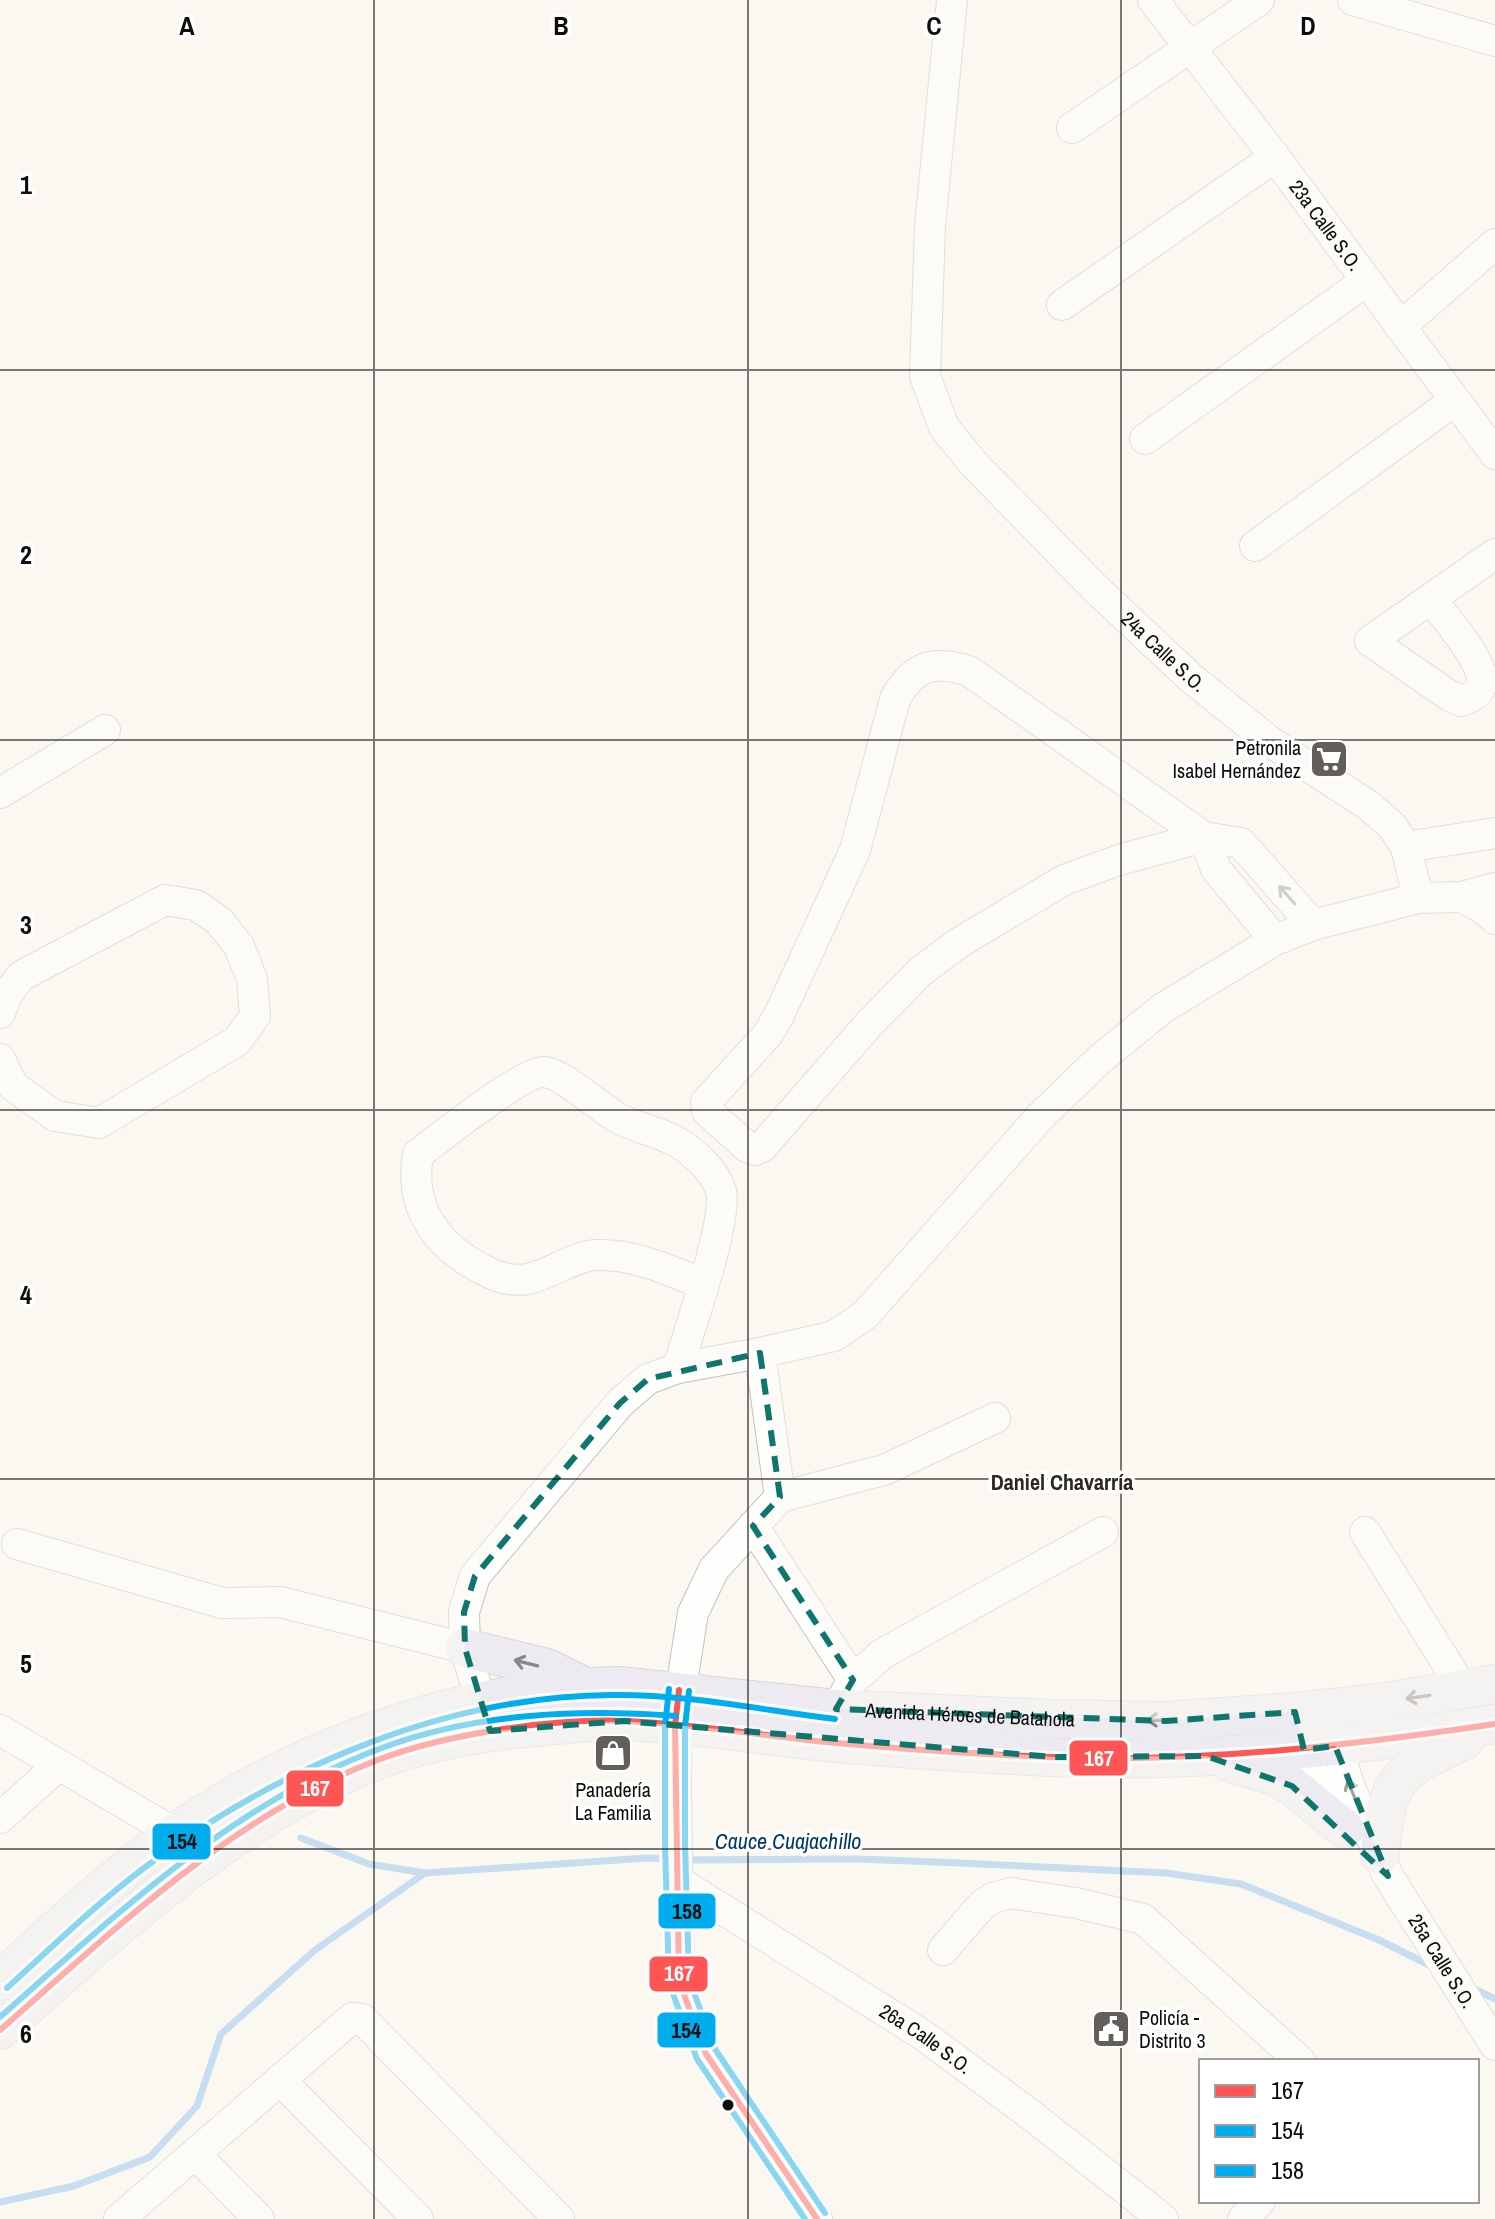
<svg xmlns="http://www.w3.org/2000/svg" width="1495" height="2219" viewBox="0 0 1495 2219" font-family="'Archivo Narrow',sans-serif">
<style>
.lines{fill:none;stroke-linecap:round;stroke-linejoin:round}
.stream{stroke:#8bbdeb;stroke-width:7}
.minor-casing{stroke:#c3c1bd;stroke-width:32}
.major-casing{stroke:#d7d6d3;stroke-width:40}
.minor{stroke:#fefefd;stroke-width:30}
.major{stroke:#eeeaf1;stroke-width:38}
.bus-1-casing{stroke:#fff;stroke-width:12}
.bus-2-casing{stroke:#fff;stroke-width:12}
.bus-3-casing{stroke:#fff;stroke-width:12}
.bus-1{stroke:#f55;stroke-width:6}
.bus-2{stroke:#00adee;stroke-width:6}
.bus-3{stroke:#00adee;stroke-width:6}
.oneway{stroke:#9e9e9c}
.oneway2{stroke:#8a8789}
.marked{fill:none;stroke:#0f766e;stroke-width:6;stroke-dasharray:16 10;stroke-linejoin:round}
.grid{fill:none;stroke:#0f0d0a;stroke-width:2;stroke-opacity:0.55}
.bus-dot{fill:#0f0d0a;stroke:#fff;stroke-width:3}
.labels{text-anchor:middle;stroke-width:7;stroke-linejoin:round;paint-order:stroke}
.street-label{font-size:20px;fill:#0f0d0a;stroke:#fff}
.poi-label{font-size:20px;fill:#0f0d0a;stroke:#fff;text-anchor:end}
.neighbourhood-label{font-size:22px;font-weight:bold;fill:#2d2820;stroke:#fff}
.water-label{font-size:22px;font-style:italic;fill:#003965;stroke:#fff}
.grid-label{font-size:26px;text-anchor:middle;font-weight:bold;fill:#0f0d0a;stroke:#fff;stroke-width:7;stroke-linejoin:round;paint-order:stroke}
.line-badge{stroke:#fff;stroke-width:3}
.badge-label{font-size:22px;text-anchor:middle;font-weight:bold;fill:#fff}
.pale-badge-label{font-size:22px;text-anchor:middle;font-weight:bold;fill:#111}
</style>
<rect width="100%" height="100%" fill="#fbf8f2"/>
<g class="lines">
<g class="stream">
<polyline points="301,1838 369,1864 425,1873 647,1858 671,1859"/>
<polyline points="684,1860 859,1859 960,1863 1166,1873 1241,1884 1379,1940 1433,1967"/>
<polyline points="1472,1988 1495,1999"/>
<polyline points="0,2202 74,2186 150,2157 197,2106 221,2034 315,1950 425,1873"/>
</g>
<defs>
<g id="minor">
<path id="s1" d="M952,0L930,226L925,376L944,427L973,463L1095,588L1191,678L1272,743L1368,805L1392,826L1406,847L1418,898"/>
<path id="s2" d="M1153,0L1275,157L1495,454"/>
<polyline points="1353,0 1495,41"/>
<polyline points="1072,128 1259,0"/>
<polyline points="1062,305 1275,157"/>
<polyline points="1400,327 1495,244"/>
<polyline points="1145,439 1366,281"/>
<polyline points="1255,546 1454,401"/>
<path d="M1431,599C1443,615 1490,668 1481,686C1478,695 1469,698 1461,701L1450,696L1370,641L1495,554"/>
<polyline points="0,793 105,730"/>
<polyline points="1406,847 1495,833"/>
<polyline points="1462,897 1484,909 1495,919"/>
<path d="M1275,940L1216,869L1204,837L969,671C933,660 914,665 895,699L855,850L779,1015L768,1034L706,1102L707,1111L747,1147L755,1150L762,1147L869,1024L920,972L957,944L1064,880L1119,860L1204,837L1241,843L1313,925"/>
<polyline points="0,1013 6,996 21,976 165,900 196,905 219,921 239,946 252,979 255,1016 237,1041 99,1123 55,1116 13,1086 0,1059"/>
<polyline points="760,1353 780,1497"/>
<path d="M678,1368C688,1333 728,1221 721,1191C716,1172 694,1152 677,1142C658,1131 635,1128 616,1117C599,1107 562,1073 544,1072C521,1072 442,1137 418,1154C409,1207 435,1244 480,1268C494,1276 511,1282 527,1279C550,1275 573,1256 597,1255C635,1254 668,1270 703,1284"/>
<polyline points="753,1526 853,1680"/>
<polyline points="1365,1532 1464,1691"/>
<polyline points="17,1544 222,1603 280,1602 465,1648"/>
<polyline points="836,1709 853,1680 882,1654 1103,1532"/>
<polyline points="487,1722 465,1648 464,1612 475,1576 620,1403 648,1379 678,1368 760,1353 834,1336 865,1315 1040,1117 1100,1059 1163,1008 1275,940 1313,925 1418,898 1462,897 1495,888"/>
<path id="s3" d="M1329,1726L1352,1792L1388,1876L1495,2045"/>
<polyline points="0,1730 176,1834"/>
<polyline points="1299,1730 1314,1775 1337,1817"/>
<polyline points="0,1818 59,1765"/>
<path id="s4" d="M676,1880L923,2035L1031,2115L1163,2219"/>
<polyline points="943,1950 982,1905 993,1898 1010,1893 1076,1903 1143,1919 1300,2061"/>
<polyline points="280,2080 418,2219"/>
<polyline points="195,2154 259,2219"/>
<polyline points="119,2219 352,2018 362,2019 559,2219"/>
<polyline points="817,2219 706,2054 679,1981 675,1726 693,1613 714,1569 780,1497 884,1470 995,1418"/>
<polyline points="1243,2219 1260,2201"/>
</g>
<g id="major">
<polyline points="465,1648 547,1668 583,1686"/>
<polyline points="1228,1762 1275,1776 1292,1786 1345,1829"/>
<path d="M1380,1855C1387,1779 1396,1771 1465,1740"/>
<path id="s5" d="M0,1981C46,1939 92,1895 142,1857C276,1755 449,1688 619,1686L836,1709L1051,1719L1165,1721L1295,1712L1379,1703L1495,1684"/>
<path d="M0,2030C110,1934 218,1831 353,1770C417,1741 486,1731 555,1725C579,1723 603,1720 627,1721C693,1724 760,1735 826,1742C900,1749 975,1753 1049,1757C1199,1764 1348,1747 1495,1724"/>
</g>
</defs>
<use href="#minor" class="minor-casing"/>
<use href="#major" class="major-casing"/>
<use href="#minor" class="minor"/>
<use href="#major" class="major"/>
<defs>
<g id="bus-1">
<polyline points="679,1690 675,1726 679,1981 706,2054 817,2219"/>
<path d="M0,2030C114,1930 231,1817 375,1761C444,1734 553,1718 627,1721C693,1724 759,1735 826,1742C900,1749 975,1754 1049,1757C1199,1763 1347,1746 1495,1724"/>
</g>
<g id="bus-2">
<polyline points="669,1689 665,1726 665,1843 669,1983 697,2059 805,2219"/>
<path d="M7,1988C53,1946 98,1902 148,1865C279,1767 447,1696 612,1695C687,1694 761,1710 835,1719"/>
</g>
<g id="bus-3">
<polyline points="689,1691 685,1727 685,1843 689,1979 715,2049 825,2213"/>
<path d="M0,2017C118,1913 236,1800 387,1746C479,1713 579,1709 676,1716"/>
</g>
</defs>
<use href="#bus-1" class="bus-1-casing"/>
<use href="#bus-2" class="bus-2-casing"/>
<use href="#bus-3" class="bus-3-casing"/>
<use href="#bus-1" class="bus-1"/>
<use href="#bus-2" class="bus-2"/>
<use href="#bus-3" class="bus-3"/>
</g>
<defs><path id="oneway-shaft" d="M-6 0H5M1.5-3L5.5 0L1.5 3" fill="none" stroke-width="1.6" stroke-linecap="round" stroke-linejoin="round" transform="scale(2)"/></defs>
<g class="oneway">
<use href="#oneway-shaft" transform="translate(1287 895) rotate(-131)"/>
<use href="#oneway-shaft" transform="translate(1352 1791) rotate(-112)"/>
</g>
<g class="oneway2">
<use href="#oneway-shaft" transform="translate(526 1663) rotate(-166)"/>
<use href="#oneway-shaft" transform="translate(1418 1697) rotate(172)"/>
<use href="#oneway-shaft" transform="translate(1159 1720) rotate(180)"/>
</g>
<path d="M0 0H1495V2219H0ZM760,1353L780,1497L753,1526L853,1680L836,1709L1165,1721L1295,1712L1304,1750L1335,1746L1388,1876L1292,1786L1206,1756L1053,1757L624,1721L490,1731L465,1648L464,1612L475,1576L620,1403L648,1379Z" fill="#fbf8f2" fill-opacity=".55" fill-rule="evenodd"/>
<path class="marked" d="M760,1353L780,1497L753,1526L853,1680L836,1709L1165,1721L1295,1712L1304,1750L1335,1746L1388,1876L1292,1786L1206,1756L1053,1757L624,1721L490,1731L465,1648L464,1612L475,1576L620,1403L648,1379Z"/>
<path class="grid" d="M374,0V2219M748,0V2219M1121,0V2219M0,370H1495M0,740H1495M0,1110H1495M0,1479H1495M0,1849H1495"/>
<defs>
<symbol id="supermarket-square" viewBox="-11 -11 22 22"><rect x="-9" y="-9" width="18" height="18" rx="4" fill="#625f5b" stroke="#fff"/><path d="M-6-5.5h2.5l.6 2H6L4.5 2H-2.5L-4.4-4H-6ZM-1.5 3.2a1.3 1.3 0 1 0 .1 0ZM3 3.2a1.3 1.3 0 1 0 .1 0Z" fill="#fff"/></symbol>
<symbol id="shop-square" viewBox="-11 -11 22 22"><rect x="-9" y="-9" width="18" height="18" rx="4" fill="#625f5b" stroke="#fff"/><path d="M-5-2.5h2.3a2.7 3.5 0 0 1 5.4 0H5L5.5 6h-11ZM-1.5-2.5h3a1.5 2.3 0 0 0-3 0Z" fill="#fff"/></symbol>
<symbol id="civic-square" viewBox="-11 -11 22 22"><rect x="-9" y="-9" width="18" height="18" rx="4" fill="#625f5b" stroke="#fff"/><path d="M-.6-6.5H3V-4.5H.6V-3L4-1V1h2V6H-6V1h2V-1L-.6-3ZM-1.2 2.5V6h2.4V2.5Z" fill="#fff"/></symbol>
</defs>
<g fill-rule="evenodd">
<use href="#supermarket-square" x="1307" y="737" width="44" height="44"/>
<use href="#shop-square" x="591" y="1731" width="44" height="44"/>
<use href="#civic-square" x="1089" y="2007" width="44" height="44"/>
</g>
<circle class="bus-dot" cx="728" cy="2105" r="7"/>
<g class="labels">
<g class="street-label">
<text dy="7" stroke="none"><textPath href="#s2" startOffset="284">23a Calle S.O.</textPath></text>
<text dy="7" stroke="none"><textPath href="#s1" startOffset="746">24a Calle S.O.</textPath></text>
<text dy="7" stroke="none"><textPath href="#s5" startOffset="1056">Avenida Héroes de Batahola</textPath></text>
<text dy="7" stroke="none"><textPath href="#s3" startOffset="262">25a Calle S.O.</textPath></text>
<text dy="7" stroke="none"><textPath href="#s4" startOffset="296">26a Calle S.O.</textPath></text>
</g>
<g class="poi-label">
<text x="1301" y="755">Petronila<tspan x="1301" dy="23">Isabel Hernández</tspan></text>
<text x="613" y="1797" text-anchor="middle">Panadería<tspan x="613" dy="23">La Familia</tspan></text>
<text x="1139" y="2025" text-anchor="start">Policía -<tspan x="1139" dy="23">Distrito 3</tspan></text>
</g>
<g class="neighbourhood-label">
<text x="1062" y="1490">Daniel Chavarría</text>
</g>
<g class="water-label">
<text x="788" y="1849">Cauce Cuajachillo</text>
</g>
</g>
<g class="grid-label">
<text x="187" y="35">A</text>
<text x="561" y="35">B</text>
<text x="934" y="35">C</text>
<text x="1308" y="35">D</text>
<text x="26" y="194">1</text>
<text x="26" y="564">2</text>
<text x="26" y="934">3</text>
<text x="26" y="1304">4</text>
<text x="26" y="1673">5</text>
<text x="26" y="2043">6</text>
</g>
<g class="line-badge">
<rect x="1068" y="1739" width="61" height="38" rx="8" fill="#f55"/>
<rect x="285" y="1769" width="60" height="39" rx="8" fill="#f55"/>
<rect x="151" y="1822" width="61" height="39" rx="8" fill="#00adee"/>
<rect x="657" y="1892" width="60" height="38" rx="8" fill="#00adee"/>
<rect x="648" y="1955" width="61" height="38" rx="8" fill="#f55"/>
<rect x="656" y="2011" width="61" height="38" rx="8" fill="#00adee"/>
</g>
<g class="badge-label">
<text x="1099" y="1766">167</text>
<text x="315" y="1796">167</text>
<text x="679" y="1981">167</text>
</g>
<g class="pale-badge-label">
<text x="182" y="1849">154</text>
<text x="687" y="1919">158</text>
<text x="686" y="2038">154</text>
</g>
<rect x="1199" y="2059" width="280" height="144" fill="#ffffff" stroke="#9f9e9d" stroke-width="2"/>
<rect x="1215" y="2085" width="40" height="12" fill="#ff5555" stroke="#9f9e9d" stroke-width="2"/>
<text x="1271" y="2099" font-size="24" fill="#0f0d0a">167</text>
<rect x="1215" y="2125" width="40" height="12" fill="#00adee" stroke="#9f9e9d" stroke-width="2"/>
<text x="1271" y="2139" font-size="24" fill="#0f0d0a">154</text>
<rect x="1215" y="2165" width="40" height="12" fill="#00adee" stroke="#9f9e9d" stroke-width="2"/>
<text x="1271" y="2179" font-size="24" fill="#0f0d0a">158</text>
</svg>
